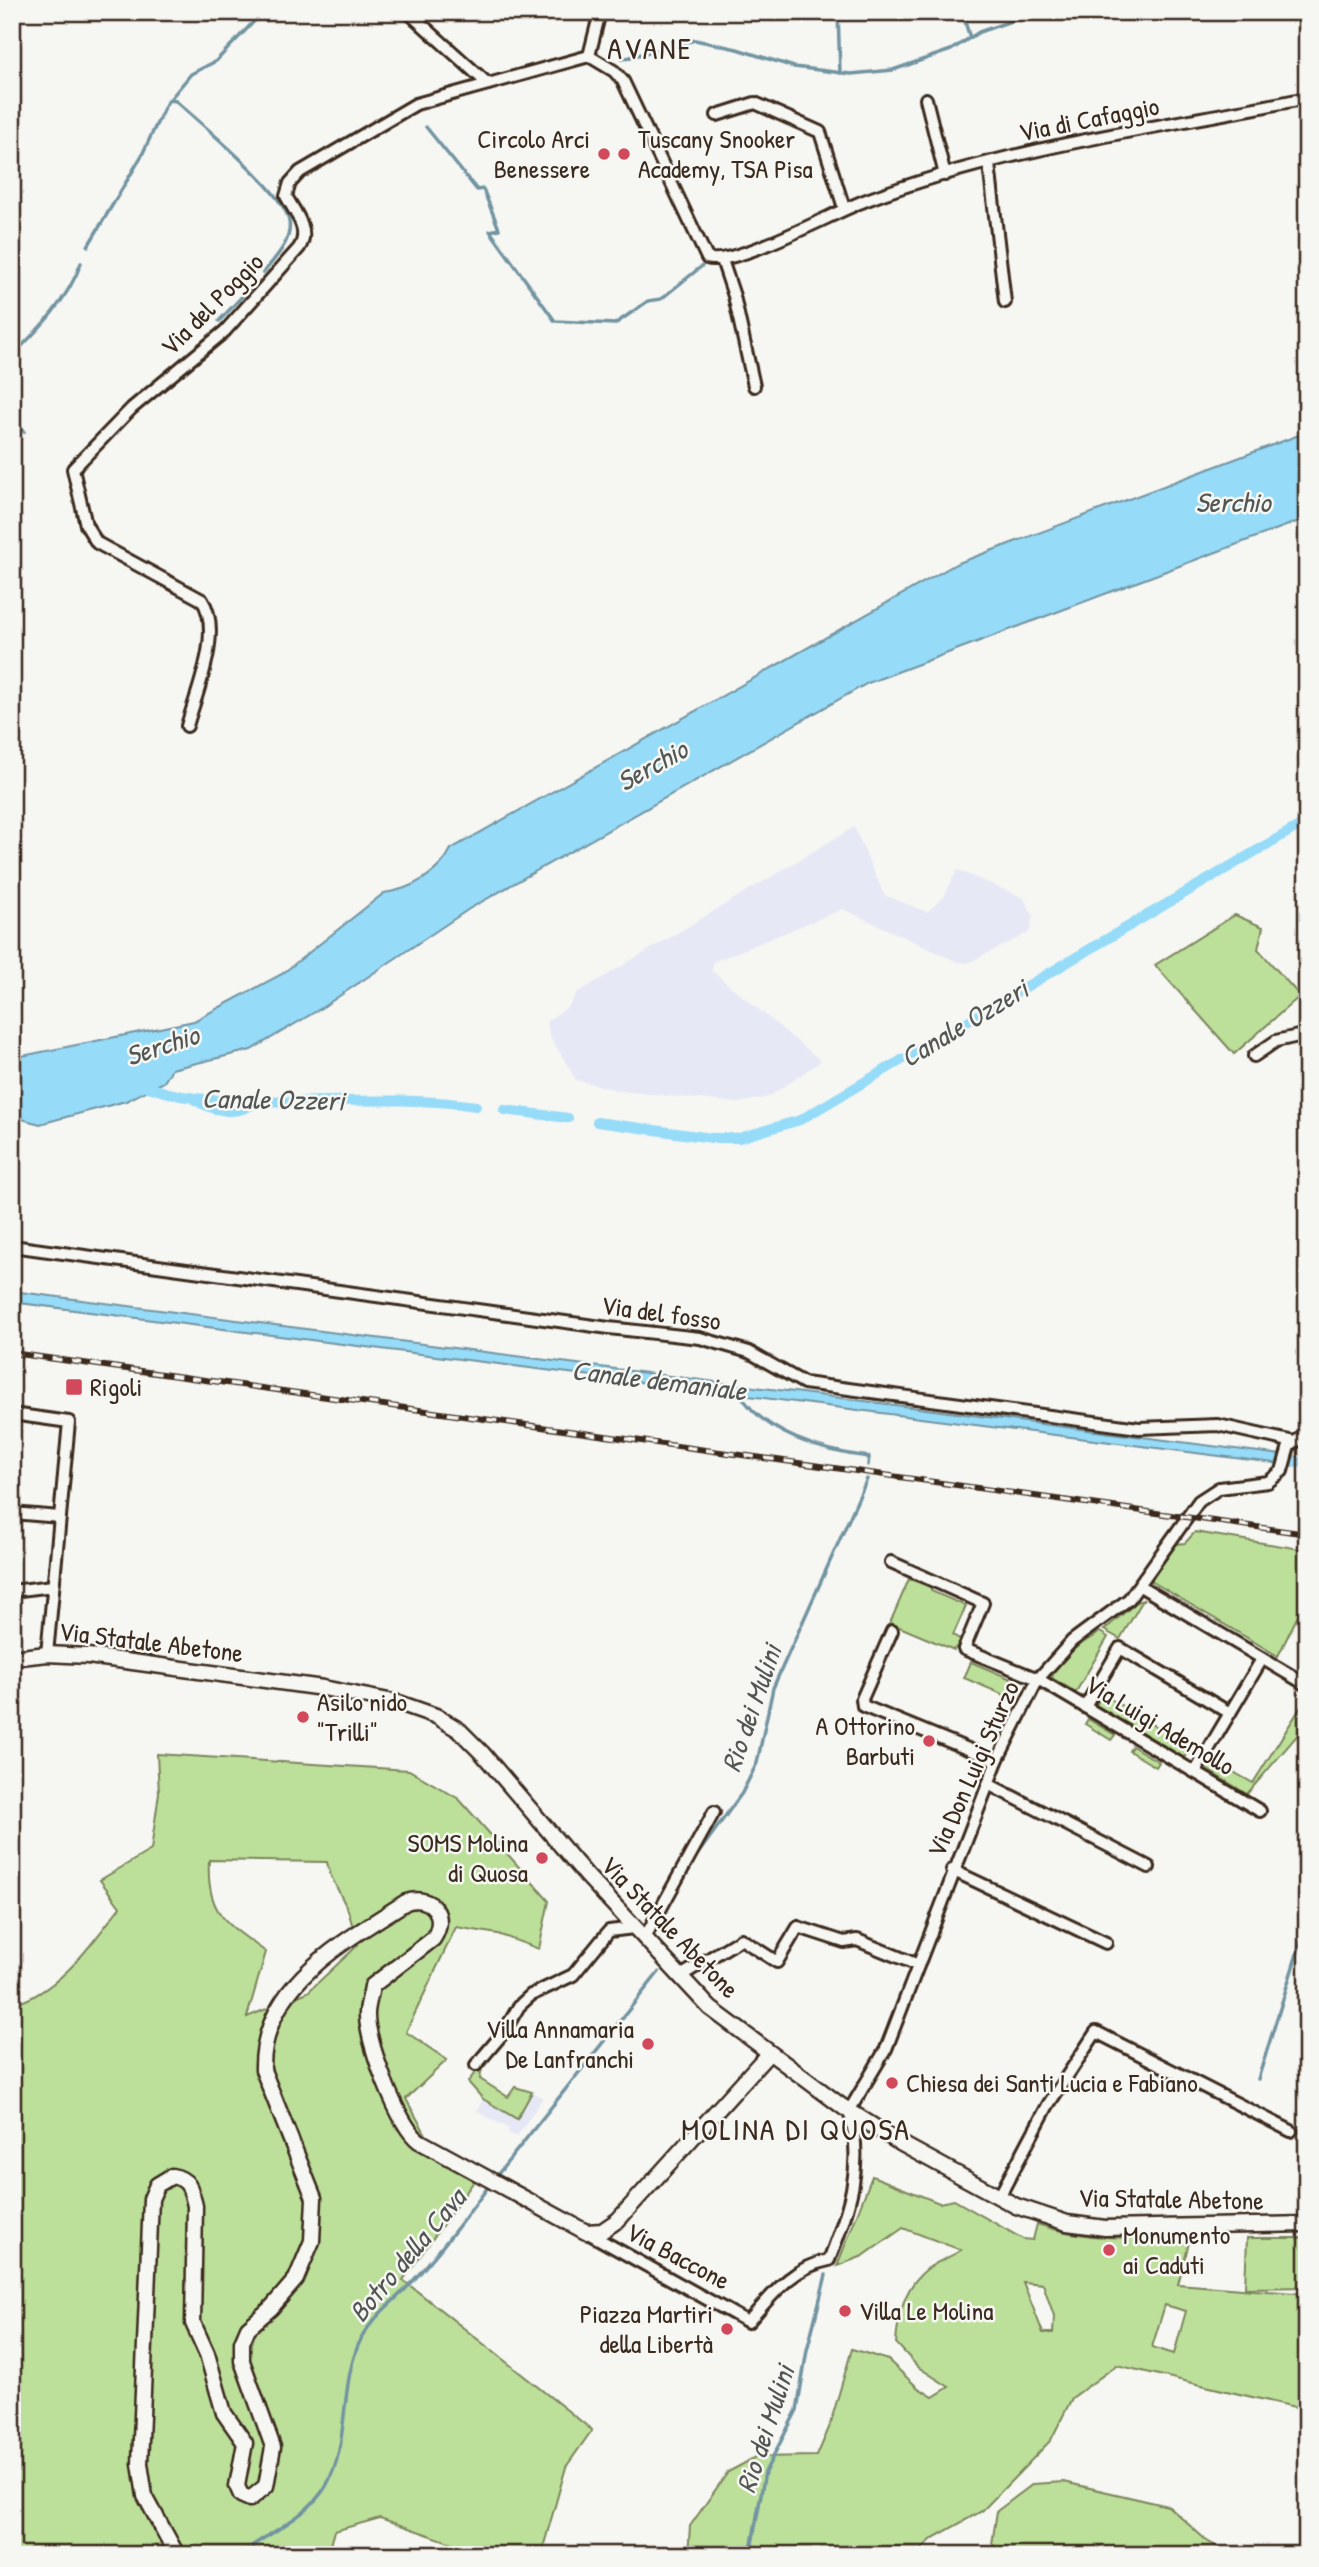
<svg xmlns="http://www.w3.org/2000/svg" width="1319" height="2567" viewBox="0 0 1319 2567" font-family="'Patrick Hand',sans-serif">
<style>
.built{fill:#e6e9f5}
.green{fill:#bce09a;stroke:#7c855c;stroke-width:2;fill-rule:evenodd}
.water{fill:#96dbf8;stroke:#7294a1;stroke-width:2}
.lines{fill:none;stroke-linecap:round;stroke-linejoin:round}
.stream{stroke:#7294a1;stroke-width:3.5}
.canal{stroke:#96dbf8;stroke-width:10}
.street-casing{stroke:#3b2a1e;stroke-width:16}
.secondary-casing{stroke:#3b2a1e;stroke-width:19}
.street{stroke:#f6f6f2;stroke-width:10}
.secondary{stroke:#f6f6f2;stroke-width:14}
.rail-casing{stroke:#3b2a1e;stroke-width:6}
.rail{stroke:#f6f6f2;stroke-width:3.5;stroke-dasharray:10;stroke-linecap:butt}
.poi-dot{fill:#d1495b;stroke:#f6f6f2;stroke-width:2.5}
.labels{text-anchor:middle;stroke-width:5;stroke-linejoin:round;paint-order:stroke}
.street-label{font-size:26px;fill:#3b2a1e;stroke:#f6f6f2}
.poi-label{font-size:26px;fill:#3b2a1e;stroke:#f6f6f2;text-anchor:start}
.water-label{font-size:28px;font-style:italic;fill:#525654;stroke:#f6f6f2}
.quarter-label{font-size:30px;letter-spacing:2px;fill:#3b2a1e;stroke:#f6f6f2}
</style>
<rect width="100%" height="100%" fill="#f6f6f2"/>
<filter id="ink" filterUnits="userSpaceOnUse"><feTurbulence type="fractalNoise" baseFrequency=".0143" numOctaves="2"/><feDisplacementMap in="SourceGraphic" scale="14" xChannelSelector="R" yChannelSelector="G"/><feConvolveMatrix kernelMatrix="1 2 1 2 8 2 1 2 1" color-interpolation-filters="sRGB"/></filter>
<g filter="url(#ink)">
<g class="built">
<polygon points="854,827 884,895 927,912 944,897 957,870 1024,898 1033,915 1031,927 1028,933 968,963 958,962 843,909 713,962 712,971 821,1061 769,1097 738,1103 621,1091 576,1080 549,1034 547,1021 569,1006 577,993"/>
<polygon points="532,2092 543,2098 517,2137 508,2133 509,2129 477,2111 483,2099 516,2119"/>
</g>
<g class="green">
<polygon points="1235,915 1263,927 1258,949 1300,996 1234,1054 1155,965"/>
<polygon points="1195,1532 1307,1550 1307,1597 1278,1656 1151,1581 1176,1544 1185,1543"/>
<polygon points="909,1579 932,1587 931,1591 966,1606 953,1635 961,1640 954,1650 890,1623"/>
<polygon points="1143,1600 1120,1639 1104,1630 1137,1602"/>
<path d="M1100,1632L1108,1637L1076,1692L1052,1678C1055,1658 1084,1642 1100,1632Z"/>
<polygon points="971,1662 1016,1681 1009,1697 964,1678"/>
<polygon points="1102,1694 1191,1747 1185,1758 1096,1705"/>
<polygon points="1304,1702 1307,1704 1307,1724 1247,1794 1206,1769 1212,1760 1253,1783"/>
<polygon points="1088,1719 1115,1735 1111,1740 1085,1724"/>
<polygon points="1132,1746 1159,1762 1156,1767 1129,1751"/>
<path d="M157,1754L409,1770L459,1799L549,1901L539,1949L498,1934L456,1927L406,2032L447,2060L406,2099L429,2140L482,2170L403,2280L592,2430L566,2467L541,2555H467L458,2545L380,2518L334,2531L327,2555H12V2005C60,1992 91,1944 120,1907L100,1880L151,1850L159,1793ZM209,1860L327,1862L330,1874L348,1910L358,1945L308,1992L247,2017L266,1952C226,1923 206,1914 209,1860Z"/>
<polygon points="483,2062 480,2079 508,2097 515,2087 532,2092 517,2119 483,2099 468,2082"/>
<path d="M872,2176L939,2203L954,2200L1023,2239L1033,2240L1037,2224C1087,2242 1139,2238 1191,2235L1178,2284L1307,2294V2410L1117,2365L1072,2398L1051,2440L982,2511L933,2538L915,2555H688L690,2526L728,2472L756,2457L817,2456L829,2428L852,2349L888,2360L917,2387L933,2397L949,2387L918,2367L896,2343C898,2315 904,2287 927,2269C937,2261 951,2257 961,2250L903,2228L863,2256L837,2266ZM1023,2282L1043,2284L1054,2316L1053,2333H1043ZM1165,2305L1186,2311L1174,2354L1152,2347Z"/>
<polygon points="1247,2238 1307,2238 1307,2287 1245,2288"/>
<polygon points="1064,2482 1168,2506 1207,2541 1232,2555 1004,2555 992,2544 997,2511 1033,2484"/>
</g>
<g class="water">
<path d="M1307,432V518L868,683L469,909L320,1009L251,1050L172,1069L164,1082L126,1101L40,1124L18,1118L12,1121V1058L194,1021L282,974L384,893C410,890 440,873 451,849L956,564Z"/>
<polygon points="12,1291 1297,1457 1297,1466 12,1302"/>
</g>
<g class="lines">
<g class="stream">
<polyline points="838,12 840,73"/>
<polyline points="962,12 970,38"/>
<polyline points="623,59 695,40 737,49 794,67 851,74 893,70 951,50 979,32 1037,12"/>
<path d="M169,100L176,101C201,124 280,189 288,217C295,239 275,258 263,273"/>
<polyline points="426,127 477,190 483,189 499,229 490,231 555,321 615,324 648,301 661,299 702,266"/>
<polyline points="88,246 141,157 166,104 191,74 216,61 263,12"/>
<polyline points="219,321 251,287"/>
<path d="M12,356C39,329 68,300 81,263"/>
<polyline points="12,416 24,432"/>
<path d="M739,1392C762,1434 825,1452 869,1457L868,1465"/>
<polyline points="652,1937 695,1858 742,1793 757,1763 773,1688 867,1479"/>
<polyline points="1258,2079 1307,1922"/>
<polyline points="498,2174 659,1972"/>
<path d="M239,2555C267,2533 307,2518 326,2486C351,2443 338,2383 362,2337C375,2314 395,2301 412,2282C439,2252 464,2220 488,2187"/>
<polyline points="750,2555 765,2472 797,2410 807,2350 826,2275"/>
</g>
<g class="canal">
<path d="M138,1084C157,1089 176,1097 196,1098C289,1108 383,1093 476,1106"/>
<path d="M195,1100C213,1111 238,1117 256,1102"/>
<polyline points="504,1110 568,1118"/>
<polyline points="597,1122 712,1138 739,1138 800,1120 1307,821"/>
<polyline points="1285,1460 1307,1463"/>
</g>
<defs>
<g id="street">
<polyline points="408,12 488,84"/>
<path d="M589,56L614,71L623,81L707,258C732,268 833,213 864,201C1006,147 1158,128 1307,98"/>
<polyline points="589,56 600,12"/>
<polyline points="926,99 945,175"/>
<polyline points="717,115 755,103 820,132 844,208"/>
<polyline points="989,164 1005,302"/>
<polyline points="722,260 734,296 754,386"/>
<path d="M187,726C197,691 223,631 202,600L97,543L86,525L73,469L132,408L225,331L299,248C311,230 295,213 286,196L290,183L300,172L416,104L589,56"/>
<polyline points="1254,1056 1276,1041 1307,1034"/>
<polyline points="12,1246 609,1328 700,1338 749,1352 804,1383 1139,1428 1218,1425 1294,1442"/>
<polyline points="12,1414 69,1422 47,1654"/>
<polyline points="12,1513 60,1517"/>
<polyline points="891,1562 983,1603 964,1649 1038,1679 1260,1811"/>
<polyline points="1140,1586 1307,1685"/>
<polyline points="12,1591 53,1586"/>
<polyline points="892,1631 862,1699 863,1706 997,1761"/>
<polyline points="1085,1707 1120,1648 1230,1713"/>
<polyline points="1195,1772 1262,1659"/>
<polyline points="988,1784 1149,1867"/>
<polyline points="952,1870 1106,1943"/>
<polyline points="644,1939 714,1812"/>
<polyline points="679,1977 741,1939 777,1962 798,1927 844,1942 857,1940 918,1965"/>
<polyline points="476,2065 504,2032 519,2006 531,1995 573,1975 609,1931 634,1928"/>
<polyline points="999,2197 1048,2105 1096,2032 1291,2131"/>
<path d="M586,2232L748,2322C772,2295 792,2267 829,2260C849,2210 865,2164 849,2111L886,2049L997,1761L1038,1679L1072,1641L1129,1599L1199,1501L1219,1488L1268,1482L1282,1471L1289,1446L1307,1434"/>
</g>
<g id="secondary">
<polyline points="12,1658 47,1654 88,1656 323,1688 399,1703 436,1716 459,1730 483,1754 587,1876 710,2008 843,2107 900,2143 1016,2206 1067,2223 1105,2228 1307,2224"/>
<path d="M177,2555L145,2496L140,2464L151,2199L157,2185L172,2176C190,2179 191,2190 195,2206L193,2323L207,2354L224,2413L245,2443L237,2486L241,2495L250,2499L266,2486L273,2447L242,2361V2342L248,2328L271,2308L296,2279L312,2241L314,2198L263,2070C261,1985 344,1942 406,1902C433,1894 448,1917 433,1939L372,1986C371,1995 367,2005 367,2014C366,2040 398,2126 419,2141L586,2232L602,2231L618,2220L769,2053"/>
</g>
</defs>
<use href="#street" class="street-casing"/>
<use href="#secondary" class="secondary-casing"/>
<use href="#street" class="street"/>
<use href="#secondary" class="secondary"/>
<defs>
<polyline id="rail" points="12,1353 1307,1534"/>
</defs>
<use href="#rail" class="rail-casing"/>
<use href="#rail" class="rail"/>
</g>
</g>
<g class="poi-dot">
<circle cx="604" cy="154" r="7"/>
<circle cx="624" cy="154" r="7"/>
<rect x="65" y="1378" width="18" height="18" rx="3.5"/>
<circle cx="303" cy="1717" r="7"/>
<circle cx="929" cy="1741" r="7"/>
<circle cx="542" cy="1858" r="7"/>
<circle cx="648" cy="2044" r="7"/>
<circle cx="892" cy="2083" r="7"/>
<circle cx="1109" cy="2250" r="7"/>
<circle cx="845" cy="2311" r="7"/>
<circle cx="727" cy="2329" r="7"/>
</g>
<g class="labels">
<g class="street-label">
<text transform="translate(1089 119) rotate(-11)" y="9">Via di Cafaggio</text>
<text transform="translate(212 304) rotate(-45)" y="9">Via del Poggio</text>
<text transform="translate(661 1313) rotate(8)" y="9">Via del fosso</text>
<text transform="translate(151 1642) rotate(7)" y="9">Via Statale Abetone</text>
<text transform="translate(1160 1725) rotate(31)" y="9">Via Luigi Ademollo</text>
<text transform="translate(973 1769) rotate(-66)" y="9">Via Don Luigi Sturzo</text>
<text transform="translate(670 1927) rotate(46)" y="9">Via Statale Abetone</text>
<text transform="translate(1171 2199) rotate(1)" y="9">Via Statale Abetone</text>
<text transform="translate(678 2256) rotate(28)" y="9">Via Baccone</text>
</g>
<g class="poi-label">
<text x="590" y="148" text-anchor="end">Circolo Arci<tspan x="590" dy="30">Benessere</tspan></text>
<text x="638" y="148">Tuscany Snooker<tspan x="638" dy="30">Academy, TSA Pisa</tspan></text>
<text x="90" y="1396">Rigoli</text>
<text x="317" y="1711">Asilo nido<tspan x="317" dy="30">"Trilli"</tspan></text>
<text x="915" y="1735" text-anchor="end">A Ottorino<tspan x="915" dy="30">Barbuti</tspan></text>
<text x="528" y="1852" text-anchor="end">SOMS Molina<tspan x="528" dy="30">di Quosa</tspan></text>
<text x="634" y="2038" text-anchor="end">Villa Annamaria<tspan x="634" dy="30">De Lanfranchi</tspan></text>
<text x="906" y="2092">Chiesa dei Santi Lucia e Fabiano</text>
<text x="1123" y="2244">Monumento<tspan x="1123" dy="30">ai Caduti</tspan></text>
<text x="859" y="2320">Villa Le Molina</text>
<text x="713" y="2323" text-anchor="end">Piazza Martiri<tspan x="713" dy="30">della Libertà</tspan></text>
</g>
<g class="water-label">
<text x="1233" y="512">Serchio</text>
<text transform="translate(652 765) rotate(-29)" y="10">Serchio</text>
<text transform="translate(964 1023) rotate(-31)" y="10">Canale Ozzeri</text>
<text transform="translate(162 1045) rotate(-18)" y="10">Serchio</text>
<text transform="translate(273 1099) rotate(1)" y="10">Canale Ozzeri</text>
<text transform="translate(659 1380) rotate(7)" y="10">Canale demaniale</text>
<text transform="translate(751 1708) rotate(-71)" y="10">Rio dei Mulini</text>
<text transform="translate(407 2255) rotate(-50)" y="10">Botro della Cava</text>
<text transform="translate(765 2429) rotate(-72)" y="10">Rio dei Mulini</text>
</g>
<g class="quarter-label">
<text x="650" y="59">AVANE</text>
<text x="796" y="2140">MOLINA DI QUOSA</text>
</g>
</g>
<rect width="1319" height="2567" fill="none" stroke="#f6f6f2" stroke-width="42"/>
<rect x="21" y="21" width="1277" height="2525" fill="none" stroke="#3b2a1e" stroke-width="2.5" filter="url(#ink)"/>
</svg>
